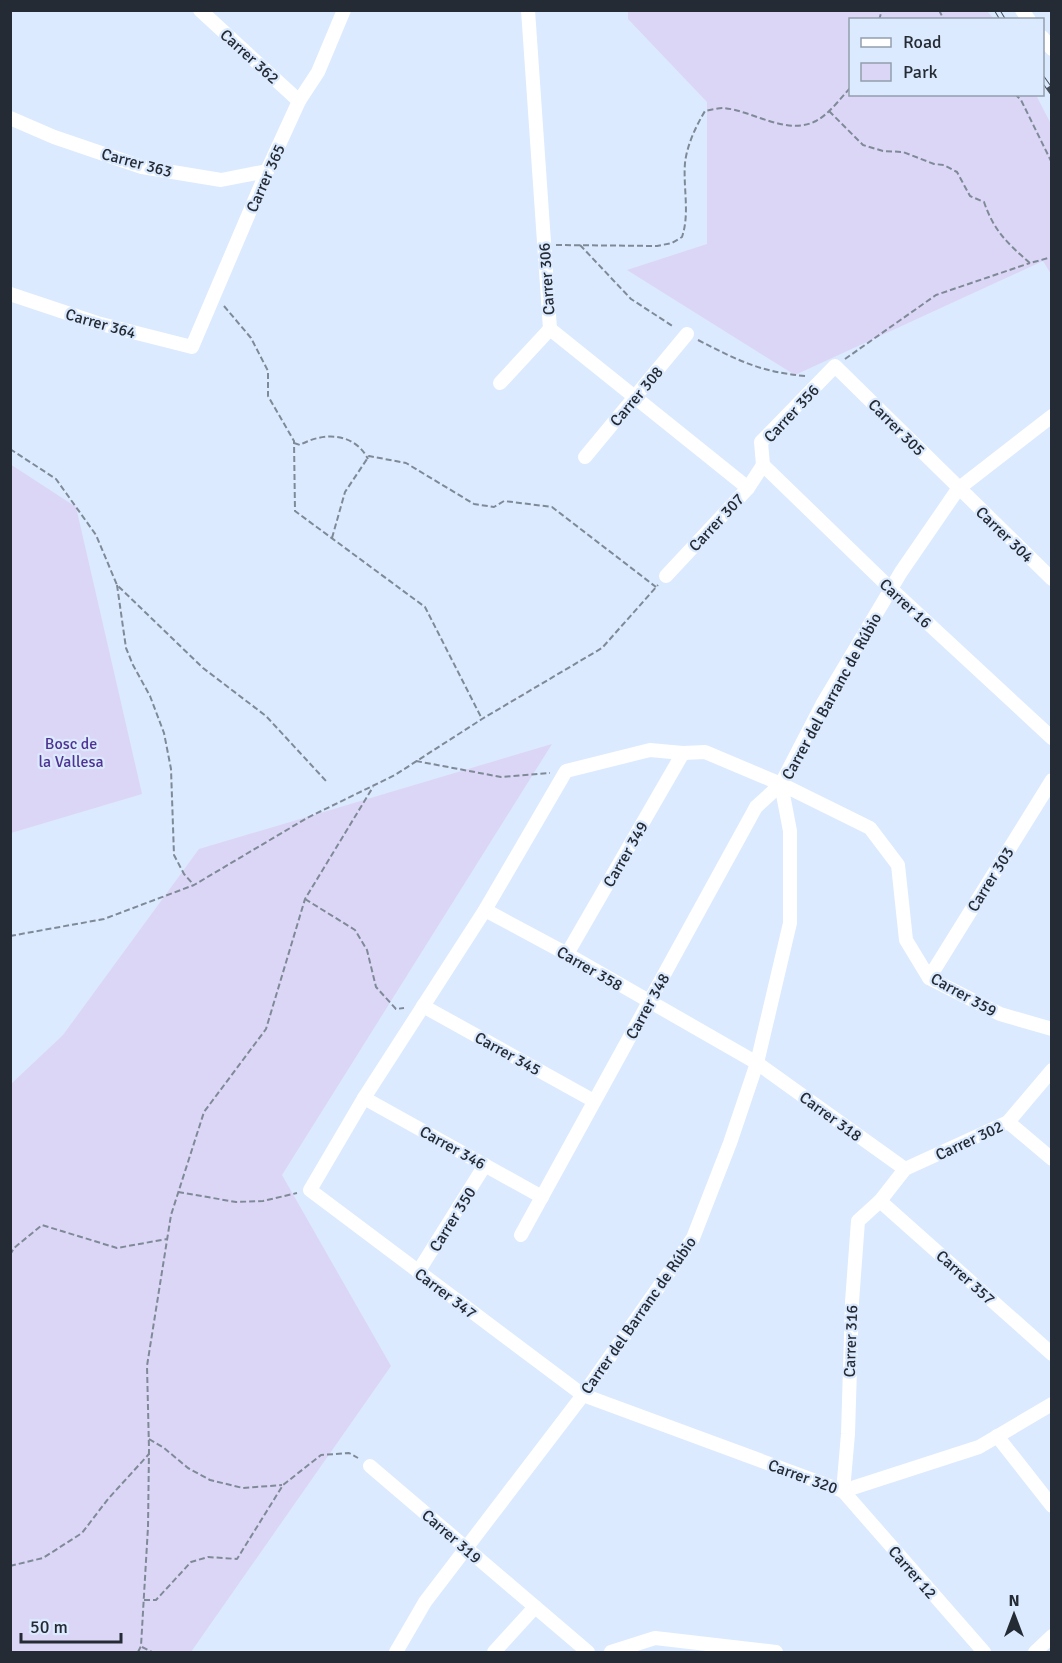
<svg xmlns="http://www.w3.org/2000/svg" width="1062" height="1663" viewBox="0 0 1062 1663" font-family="Signika,sans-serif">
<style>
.green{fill:#dcd6f6}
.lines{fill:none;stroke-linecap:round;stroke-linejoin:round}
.path{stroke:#7f8a98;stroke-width:2;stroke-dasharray:6 3;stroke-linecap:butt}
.minor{stroke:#fff;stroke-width:14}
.rail-casing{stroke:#464e59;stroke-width:6}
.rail{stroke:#dbeafe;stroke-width:4;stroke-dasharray:11;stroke-linecap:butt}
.labels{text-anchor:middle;stroke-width:4.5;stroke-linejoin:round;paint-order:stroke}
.street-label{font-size:16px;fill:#242b34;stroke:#dbeafe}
.park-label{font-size:16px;fill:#503292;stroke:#dbeafe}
</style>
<rect width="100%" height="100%" fill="#dbeafe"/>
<g class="green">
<polygon points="628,11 987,11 994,19 850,20 850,94 1036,95 1051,124 1051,274 1043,261 795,375 627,270 707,244 707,102 628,19"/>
<polygon points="10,464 76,507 142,794 11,833"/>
<polygon points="552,744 282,1175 391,1366 191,1652 11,1652 11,1084 63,1035 199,849"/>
</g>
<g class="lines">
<g class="path">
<polyline points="939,10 944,20"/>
<polyline points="879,20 882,10"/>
<polyline points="1015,94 1021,100 1052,163"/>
<path d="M829,111L863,145L883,151L903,152L934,164L944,165L957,172L970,196L984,202C994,231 1007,243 1030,263L1052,257"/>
<path d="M556,245L657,246L672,243L682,237C690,213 683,188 685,163C687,145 696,126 705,111C711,110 718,108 724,108C753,111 787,136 816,121C829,114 840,99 850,88"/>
<polyline points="580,245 631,299 674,327"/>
<polyline points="224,306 251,338 268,371 268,396 294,441 295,511 425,607 482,719"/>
<path d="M698,340C737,360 760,372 805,376"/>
<polyline points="845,359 936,295 1030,263"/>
<path d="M294,443L300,445C323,432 354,432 368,459"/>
<polyline points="10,449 56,479 96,535 117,585 203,668 266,716 326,781"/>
<polyline points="332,538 345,492 369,456 406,463 474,504 494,507 504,501 552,507 656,587"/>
<polyline points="117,585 126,648 133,665 150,696 164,733 171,769 174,855 184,874 193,884"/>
<polyline points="416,761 501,777 550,773"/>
<polyline points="305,899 355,930 367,950 376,987 396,1009 404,1008"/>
<polyline points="10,936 104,919 194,885 307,818 395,775 482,719 602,648 658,585"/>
<polyline points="178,1192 236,1202 263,1201 297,1193"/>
<polyline points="10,1255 14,1248 42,1225 117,1248 167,1239"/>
<polyline points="149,1439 164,1448 188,1468 210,1480 243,1488 282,1485"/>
<polyline points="10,1566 43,1558 82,1533 108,1499 149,1454"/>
<polyline points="144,1600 156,1600 191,1562 208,1557 237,1559 283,1485 321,1455 349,1453 358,1458"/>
<polyline points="142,1647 152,1652"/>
<polyline points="138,1652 141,1646 148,1527 149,1449 147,1366 171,1215 204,1112 266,1029 305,899 373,787"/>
</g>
<g class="minor">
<polyline points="200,10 299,101"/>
<polyline points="528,10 550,329 748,488"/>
<polyline points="1022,10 1029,20"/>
<polyline points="1042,37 1052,49"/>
<polyline points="10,118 54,137 142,167 221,180 267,171"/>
<polyline points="10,294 97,323 192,347 267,171 299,101 318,72 344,10"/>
<polyline points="500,383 550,329"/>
<polyline points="585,457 687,334"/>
<polyline points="763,465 761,442 835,366 1052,579"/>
<polyline points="763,465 891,589 1052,738"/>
<polyline points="666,576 748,488 763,465"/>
<polyline points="485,910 567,954 757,1063 905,1169"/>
<polyline points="567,954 683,753"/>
<polyline points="929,978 1052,780"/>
<polyline points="423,1006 594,1101"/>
<polyline points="1052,1029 1000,1014 929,978 906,940 898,865 870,828 781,784 705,752 683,753 650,750 566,771 485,910 364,1098 310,1190 583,1395 843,1491 979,1447 1052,1404"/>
<polyline points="364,1098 542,1197"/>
<polyline points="1008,1122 1052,1159"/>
<polyline points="880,1201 1052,1354"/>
<polyline points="521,1235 756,807 781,784"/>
<polyline points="418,1272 485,1165"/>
<polyline points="997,1436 1052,1506"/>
<polyline points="370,1466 588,1652"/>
<polyline points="396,1652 425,1602 583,1395 693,1238 730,1143 757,1063 790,923 790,831 781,784 823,703 901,572 958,489 1052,416"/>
<polyline points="494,1652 535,1607"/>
<polyline points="611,1652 655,1638 776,1652"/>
<polyline points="984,1652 843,1491 848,1434 852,1302 858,1221 880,1201 905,1169 1008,1122 1052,1070"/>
<polyline points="1035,1652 1052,1636"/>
</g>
<defs>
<g id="rail">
<polyline points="997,10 1003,20"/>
<polyline points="1042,78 1052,92"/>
</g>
</defs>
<use href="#rail" class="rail-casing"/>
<use href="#rail" class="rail"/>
</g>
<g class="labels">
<g class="street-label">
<text transform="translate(250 56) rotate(42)" y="6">Carrer 362</text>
<text transform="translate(137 162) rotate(15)" y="6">Carrer 363</text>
<text transform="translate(265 178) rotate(-66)" y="6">Carrer 365</text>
<text transform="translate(546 279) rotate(-94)" y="6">Carrer 306</text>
<text transform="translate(101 323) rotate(16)" y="6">Carrer 364</text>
<text transform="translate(636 396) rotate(-50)" y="6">Carrer 308</text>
<text transform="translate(791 413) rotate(-47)" y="6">Carrer 356</text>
<text transform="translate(897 427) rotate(45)" y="6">Carrer 305</text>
<text transform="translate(716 522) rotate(-47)" y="6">Carrer 307</text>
<text transform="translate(1005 534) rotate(44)" y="6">Carrer 304</text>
<text transform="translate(906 603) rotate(43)" y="6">Carrer 16</text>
<text transform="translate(831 696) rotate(-61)" y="6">Carrer del Barranc de Rúbio</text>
<text transform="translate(625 854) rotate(-60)" y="6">Carrer 349</text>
<text transform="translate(990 879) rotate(-58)" y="6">Carrer 303</text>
<text transform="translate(590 968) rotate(30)" y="6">Carrer 358</text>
<text transform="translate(964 994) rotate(29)" y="6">Carrer 359</text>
<text transform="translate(647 1006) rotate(-61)" y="6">Carrer 348</text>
<text transform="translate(508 1053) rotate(29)" y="6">Carrer 345</text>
<text transform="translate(831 1116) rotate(36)" y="6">Carrer 318</text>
<text transform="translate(969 1140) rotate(-25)" y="6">Carrer 302</text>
<text transform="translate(453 1147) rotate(29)" y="6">Carrer 346</text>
<text transform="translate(452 1219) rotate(-58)" y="6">Carrer 350</text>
<text transform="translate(966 1277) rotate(42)" y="6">Carrer 357</text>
<text transform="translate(446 1293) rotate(37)" y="6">Carrer 347</text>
<text transform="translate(638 1315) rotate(-55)" y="6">Carrer del Barranc de Rúbio</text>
<text transform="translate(850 1341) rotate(-88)" y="6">Carrer 316</text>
<text transform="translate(803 1476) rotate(20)" y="6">Carrer 320</text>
<text transform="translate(452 1536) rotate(41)" y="6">Carrer 319</text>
<text transform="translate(913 1572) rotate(49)" y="6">Carrer 12</text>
</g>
<g class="park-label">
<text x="71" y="749">Bosc de<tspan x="71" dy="18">la Vallesa</tspan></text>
</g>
</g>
<rect width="1062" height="1663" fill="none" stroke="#242b34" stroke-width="24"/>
<rect x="849" y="18" width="195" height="78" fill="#dbeafe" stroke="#929ead" stroke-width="1.5"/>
<rect x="861" y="38" width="30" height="9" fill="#ffffff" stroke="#929ead" stroke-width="1.5"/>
<text x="903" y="48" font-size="18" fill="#242b34">Road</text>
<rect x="861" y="63" width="30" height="18" fill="#dcd6f6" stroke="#929ead" stroke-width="1.5"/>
<text x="903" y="78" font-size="18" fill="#242b34">Park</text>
<g transform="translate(1014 1615)" stroke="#dbeafe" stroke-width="4.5" paint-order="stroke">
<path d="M0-4.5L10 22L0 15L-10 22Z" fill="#242b34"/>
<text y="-9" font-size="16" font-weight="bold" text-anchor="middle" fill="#242b34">N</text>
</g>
<path d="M21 1633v9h100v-9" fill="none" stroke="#242b34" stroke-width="3"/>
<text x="30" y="1633" font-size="18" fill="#242b34" stroke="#dbeafe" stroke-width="4.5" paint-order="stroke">50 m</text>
</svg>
